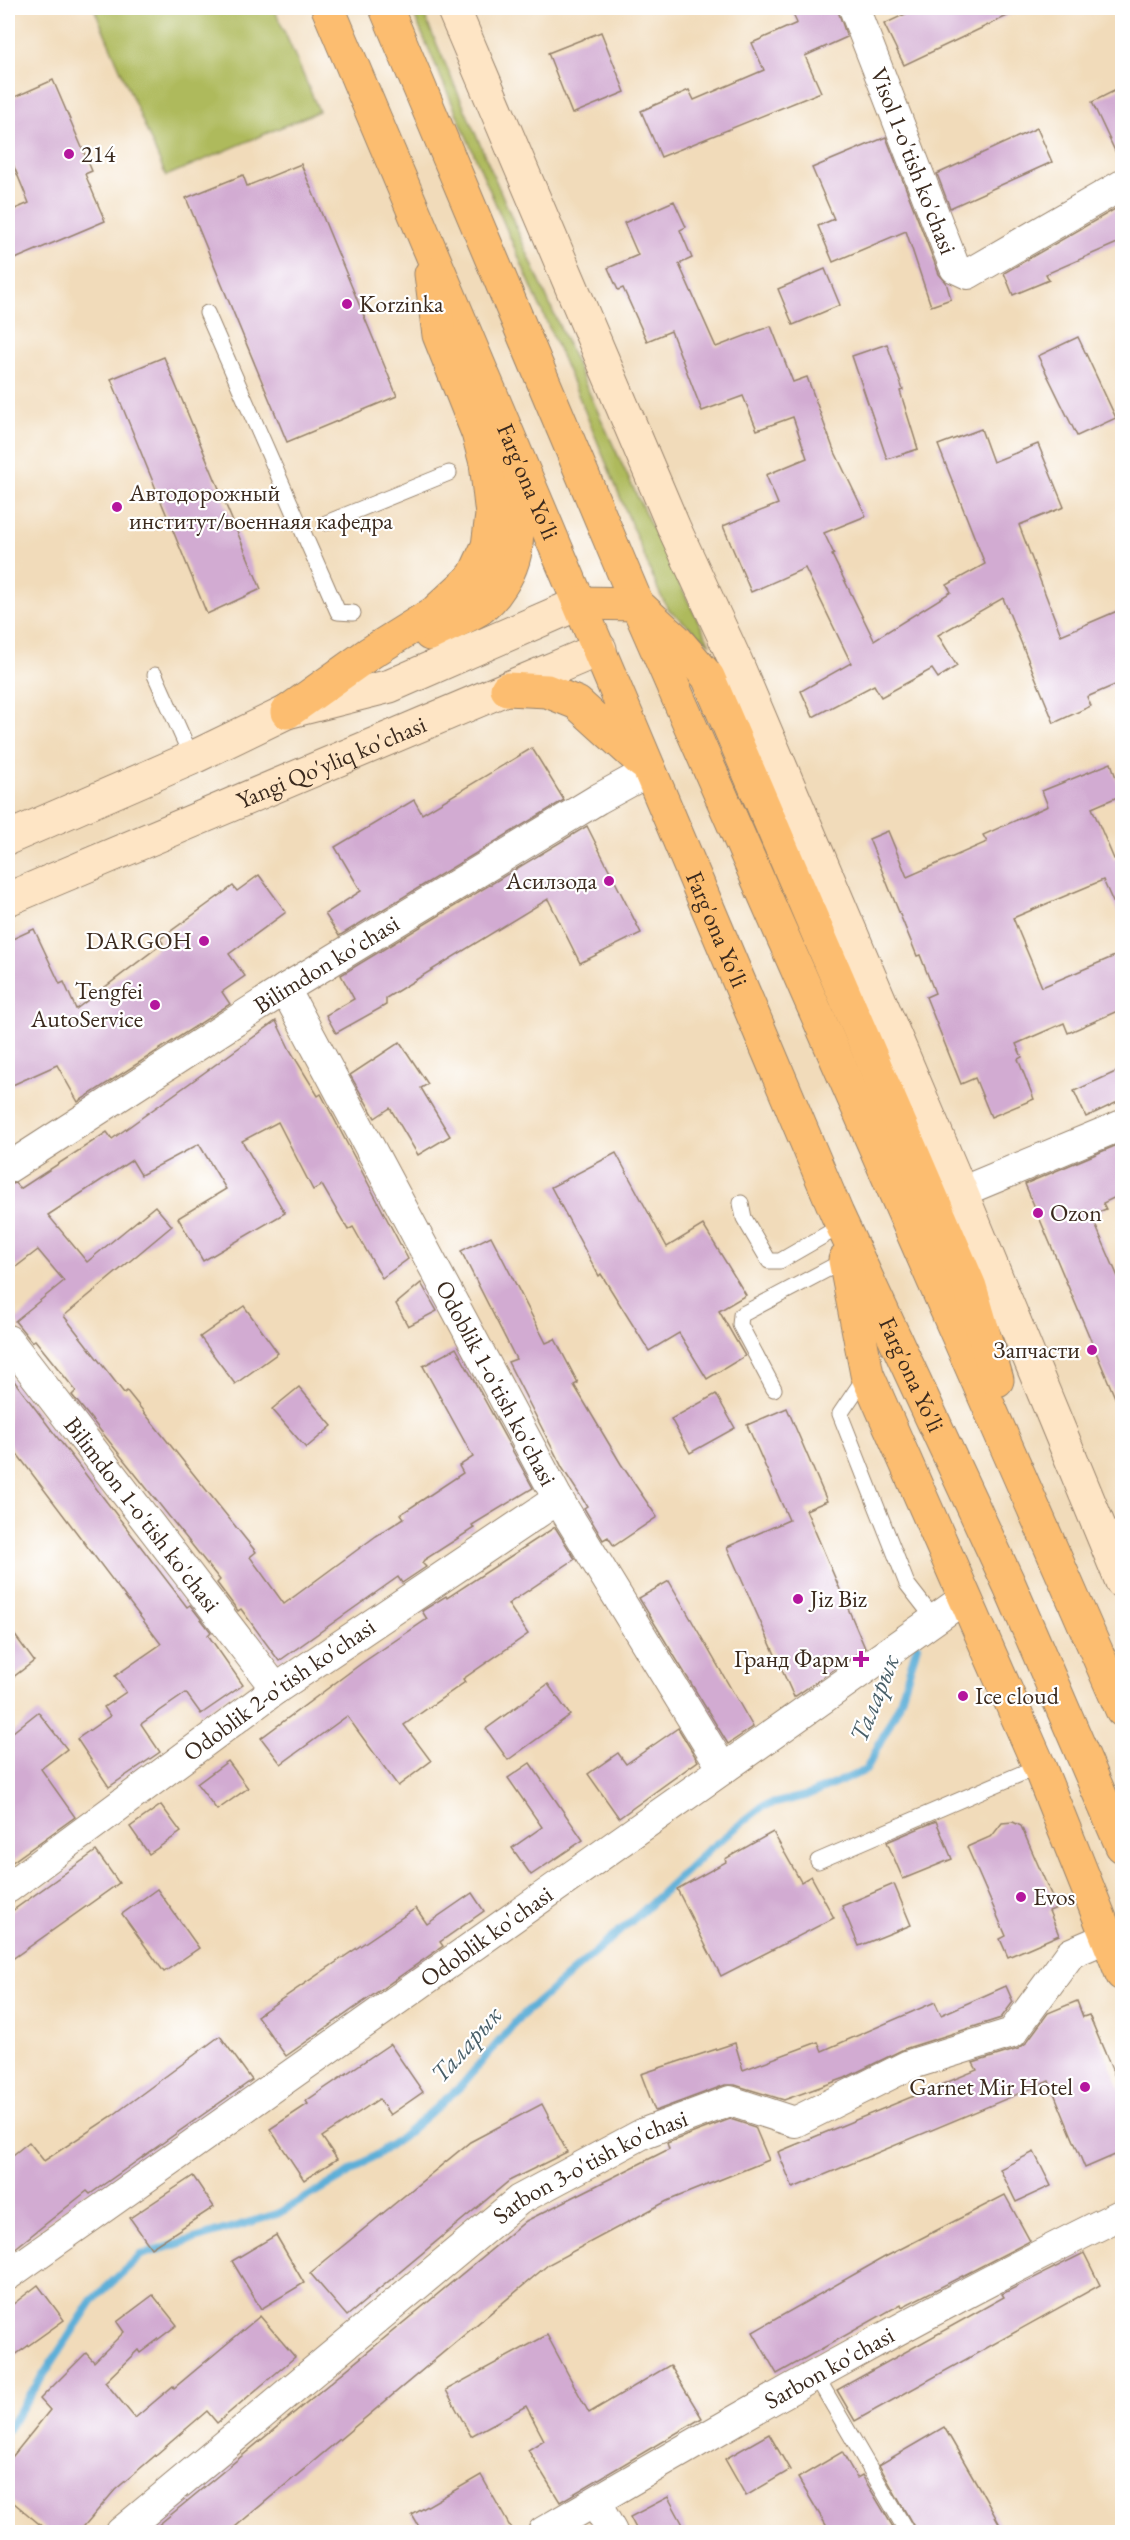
<svg xmlns="http://www.w3.org/2000/svg" width="1130" height="2540" viewBox="0 0 1130 2540" font-family="'EB Garamond',serif">
<style>
.green{fill:#aeba5c;stroke:#74723d;stroke-width:1.5}
.lines{fill:none;stroke-linecap:round;stroke-linejoin:round}
.stream{stroke:#5dafd8;stroke-width:8}
.building{fill:#d2abd2}
.lane-casing{stroke:#96826c;stroke-width:17}
.street-casing{stroke:#96826c;stroke-width:32}
.secondary-casing{stroke:#96826c;stroke-width:35}
.primary-casing{stroke:#96826c;stroke-width:35}
.lane{stroke:#fff;stroke-width:15}
.street{stroke:#fff;stroke-width:30}
.secondary{stroke:#fee5c5;stroke-width:33}
.primary{stroke:#fcbd6f;stroke-width:33}
.poi-dot{fill:#b5179e;stroke:#fff;stroke-width:2}
.labels{text-anchor:middle;stroke-width:4.5;stroke-linejoin:round;paint-order:stroke}
.poi-label{font-size:24px;fill:#3b2a1e;stroke:#fff;text-anchor:start}
.street-label{font-size:24px;fill:#3b2a1e;stroke:#fff}
.water-label{font-size:26px;font-style:italic;fill:#495f68;stroke:#fff}
</style>
<rect width="100%" height="100%" fill="#fff"/>
<filter id="ink" filterUnits="userSpaceOnUse"><feTurbulence type="fractalNoise" baseFrequency=".0167" numOctaves="2"/><feDisplacementMap in="SourceGraphic" scale="12" xChannelSelector="R" yChannelSelector="G"/><feConvolveMatrix kernelMatrix="1 2 1 2 8 2 1 2 1" color-interpolation-filters="sRGB"/></filter>
<filter id="wash" filterUnits="userSpaceOnUse"><feTurbulence type="fractalNoise" baseFrequency=".008" numOctaves="4" result="noise"/><feDisplacementMap in="SourceGraphic" scale="24" xChannelSelector="R" yChannelSelector="G"/><feGaussianBlur stdDeviation="1.35" result="paint"/><feColorMatrix in="noise" values="0 0 0 0 0 0 0 0 0 0 0 0 0 0 0 0 0 1.4 0 .05"/><feComposite in="paint" operator="in"/></filter>
<g filter="url(#wash)">
<rect width="100%" height="100%" fill="#f1dbba"/>
<g class="green">
<polygon points="94,8 274,8 319,111 166,176"/>
<path d="M411,8H421C514,221 603,437 710,644L668,609L659,592L582,404Z"/>
</g>
<g class="lines">
<polyline class="stream" points="8,2429 92,2301 141,2255 277,2214 346,2175 401,2138 461,2086 518,2019 643,1911 707,1851 763,1806 809,1795 866,1770 899,1705 917,1646"/>
</g>
<g id="blocks">
<g class="building">
<polygon points="790,8 837,8 847,37 805,56 821,92 661,157 641,111 689,90 694,100 764,70 752,43 797,23"/>
<polygon points="918,8 1024,8 904,65 884,24"/>
<polygon points="601,32 625,92 572,114 548,53"/>
<polygon points="53,80 92,171 85,174 105,221 8,262 8,212 29,203 8,152 8,100"/>
<polygon points="1122,87 1122,166 1092,102"/>
<polygon points="1037,128 1052,162 950,208 937,174"/>
<polygon points="886,137 939,274 946,282 951,299 931,306 906,231 833,262 818,226 834,219 812,168"/>
<polygon points="301,164 397,396 287,442 186,198 243,175 247,186"/>
<polygon points="674,201 686,227 680,230 692,258 679,264 716,347 771,326 793,382 807,377 833,448 866,516 824,533 834,554 832,555 874,640 951,592 947,585 985,564 938,445 981,429 993,462 1038,444 1064,507 1019,525 1061,635 1122,609 1122,682 1087,697 1091,706 1054,723 1003,598 938,635 957,666 938,678 932,669 881,697 874,685 813,717 801,691 851,663 805,568 751,592 723,526 778,504 766,475 807,458 793,417 757,430 743,396 702,411 671,331 647,341 623,288 618,290 608,268 638,255 624,223"/>
<polygon points="1122,205 1122,241 1046,274 1049,280 1013,295 1004,273"/>
<polygon points="825,269 840,305 793,325 778,289"/>
<polygon points="1078,337 1116,418 1077,436 1038,356"/>
<polygon points="887,344 903,390 900,391 918,449 887,459 852,356"/>
<polygon points="164,357 261,589 207,614 111,379"/>
<polygon points="532,748 564,800 339,936 325,914 361,891 335,847 414,800 422,814"/>
<polygon points="1111,763 1122,795 1092,808 1114,859 1122,855 1122,922 1103,880 1013,918 1042,987 1122,953 1122,1009 1068,1033 1064,1023 1016,1044 1022,1057 1018,1059 1034,1099 991,1117 975,1078 961,1084 926,997 935,993 920,955 917,956 869,839 888,831 907,877 987,842 983,835 1048,806 1042,791"/>
<polygon points="587,826 641,933 580,963 548,899 386,998 386,1005 336,1033 326,1015 354,999 341,975"/>
<polygon points="259,875 286,912 229,954 245,976 222,992 230,1004 78,1102 57,1065 8,1087 8,941 34,929 60,984 64,982 76,1009 163,943 160,939 233,886 237,891"/>
<polygon points="276,1021 290,1050 318,1096 321,1094 408,1259 382,1278 353,1227 348,1230 322,1185 313,1190 278,1122 242,1141 285,1213 203,1261 178,1218 226,1189 199,1144 141,1175 132,1160 48,1215 87,1262 155,1206 172,1226 64,1316 124,1393 127,1391 256,1552 250,1557 284,1604 376,1536 404,1518 401,1514 463,1473 459,1466 473,1457 423,1366 456,1348 533,1488 472,1525 474,1528 424,1560 422,1563 426,1567 402,1583 398,1577 279,1661 241,1609 238,1611 217,1583 220,1580 72,1395 76,1391 35,1340 32,1342 15,1321 64,1281 38,1250 8,1273 8,1185 15,1183 20,1189 107,1132 112,1139"/>
<polygon points="400,1042 428,1084 421,1088 450,1136 418,1155 390,1108 375,1118 350,1075"/>
<polygon points="1122,1069 1122,1100 1086,1117 1074,1091"/>
<polygon points="1122,1143 1122,1194 1103,1203 1106,1209 1091,1215 1122,1286 1122,1414 1025,1184"/>
<polygon points="616,1153 667,1247 703,1225 746,1295 719,1311 745,1356 707,1379 679,1333 649,1351 601,1274 599,1276 551,1187"/>
<polygon points="491,1236 546,1343 555,1339 578,1383 574,1385 621,1464 657,1517 614,1546 608,1537 603,1540 584,1508 587,1506 563,1469 508,1362 516,1359 461,1251"/>
<polygon points="421,1283 437,1311 408,1326 396,1304"/>
<polygon points="244,1306 278,1353 235,1384 200,1337"/>
<polygon points="8,1373 187,1607 190,1605 211,1632 208,1635 243,1685 201,1714 186,1693 141,1724 160,1752 109,1787 77,1739 110,1716 104,1707 126,1692 115,1676 161,1644 8,1442"/>
<polygon points="299,1387 332,1426 306,1448 272,1409"/>
<polygon points="716,1394 735,1428 690,1453 671,1419"/>
<polygon points="787,1408 827,1501 806,1510 865,1648 794,1697 727,1547 789,1520 747,1425"/>
<polygon points="555,1527 575,1559 508,1604 528,1634 463,1679 465,1682 404,1725 431,1761 398,1786 347,1716 281,1764 261,1738 362,1663 427,1619 422,1611 446,1596 447,1598"/>
<polygon points="669,1581 753,1727 728,1744 639,1598"/>
<polygon points="8,1626 34,1661 8,1681"/>
<polygon points="548,1684 570,1715 508,1760 486,1729"/>
<polygon points="38,1712 67,1749 41,1769 75,1817 8,1865 8,1736"/>
<polygon points="678,1728 698,1761 619,1818 588,1774 618,1753 626,1764"/>
<polygon points="228,1761 248,1788 217,1810 197,1784"/>
<polygon points="530,1763 583,1840 531,1875 512,1848 542,1827 508,1778"/>
<polygon points="161,1805 181,1832 149,1854 130,1827"/>
<polygon points="936,1821 952,1859 903,1879 887,1842"/>
<polygon points="1013,1822 1021,1826 1057,1908 1049,1911 1059,1935 1008,1957 1000,1939 1006,1936 967,1847 992,1836 1002,1823"/>
<polygon points="773,1832 801,1882 811,1876 834,1918 721,1976 677,1889 726,1862 725,1859"/>
<polygon points="96,1851 119,1883 8,1962 8,1914"/>
<polygon points="894,1884 911,1925 859,1946 842,1906"/>
<polygon points="157,1889 199,1948 164,1972 122,1914"/>
<polygon points="472,1893 484,1911 440,1942 443,1946 286,2056 257,2016 416,1908 427,1924"/>
<polygon points="1006,1986 1013,2002 1001,2018 904,2049 845,2078 784,2100 735,2085 725,2085 655,2111 641,2074 735,2043 743,2070 818,2042 822,2051 935,2002 941,2015"/>
<polygon points="1077,2001 1083,2017 1089,2015 1122,2093 1122,2152 1085,2168 1049,2081 793,2188 778,2152 977,2070 973,2063 1018,2049 1026,2043 1048,2013"/>
<polygon points="220,2036 252,2080 90,2194 87,2191 8,2254 8,2159 29,2142 44,2161 112,2116"/>
<polygon points="390,2044 423,2092 390,2115 379,2099 322,2137 337,2159 304,2180 270,2129 308,2104 306,2101"/>
<polygon points="542,2104 567,2152 509,2181 347,2316 310,2273 470,2142"/>
<polygon points="730,2119 755,2127 769,2160 667,2201 549,2264 229,2532 150,2532 526,2221 669,2149 667,2143"/>
<polygon points="1034,2152 1051,2186 1016,2202 1000,2169"/>
<polygon points="193,2176 214,2207 151,2248 130,2218"/>
<polygon points="1005,2195 1030,2241 902,2307 901,2304 777,2374 753,2332 883,2258"/>
<polygon points="276,2235 304,2283 261,2309 232,2261"/>
<polygon points="1084,2253 1100,2285 855,2421 837,2390 1004,2297 1002,2294"/>
<polygon points="38,2285 64,2320 8,2360 8,2308"/>
<polygon points="153,2295 177,2325 140,2353 138,2350 105,2382 135,2418 173,2386 174,2388 260,2316 295,2357 217,2423 207,2411 115,2490 79,2532 49,2532 8,2498 8,2462 50,2410 40,2399 86,2353 94,2362 124,2332 117,2322"/>
<polygon points="547,2335 589,2413 670,2365 702,2418 560,2502 528,2450 544,2440 526,2406 471,2436 446,2390"/>
<polygon points="944,2427 980,2489 1004,2532 917,2532 879,2465"/>
<polygon points="769,2434 790,2470 746,2496 725,2459"/>
<polygon points="842,2452 857,2478 862,2475 896,2532 830,2532 798,2478"/>
<polygon points="481,2475 513,2532 422,2532 412,2515"/>
<polygon points="668,2497 687,2532 638,2532 630,2517"/>
</g>
</g>
</g>
<g filter="url(#ink)">
<use href="#blocks" fill-opacity="0" stroke="#96826c" stroke-width="1.5"/>
<g class="lines">
<defs>
<g id="lane">
<polyline points="207,313 338,612 353,613"/>
<polyline points="326,523 449,473"/>
<polyline points="155,675 192,758"/>
<polyline points="741,1203 744,1218 769,1261 780,1261 839,1227"/>
<polyline points="867,1374 840,1414 907,1584 935,1620"/>
<polyline points="774,1389 740,1325 741,1315 845,1260"/>
<polyline points="818,1861 1039,1766"/>
<polyline points="815,2374 907,2532"/>
</g>
<g id="street">
<path id="s1" d="M854,8L955,268L968,274L1122,185"/>
<path id="s2" d="M285,989L558,1499L723,1769"/>
<path id="s3" d="M8,1168L285,989L598,799L651,770"/>
<polyline points="961,1192 1122,1125"/>
<path id="s4" d="M8,1340L276,1689"/>
<path id="s5" d="M8,1888L276,1689L558,1499"/>
<path id="s6" d="M8,2275L965,1598"/>
<polyline points="595,2502 612,2532"/>
<path id="s7" d="M121,2532L519,2200L644,2133L730,2101L795,2122L909,2065L1012,2033L1071,1953L1106,1938"/>
<path id="s8" d="M543,2532C733,2420 924,2311 1122,2214"/>
</g>
<g id="secondary">
<polyline points="453,8 674,528 736,662 961,1192 1122,1582"/>
<polyline points="8,838 192,758 287,712 390,686 580,603"/>
<path id="s9" d="M8,899L600,649"/>
</g>
<g id="primary">
<path id="s10" d="M328,8L837,1214L1009,1584L1122,1846"/>
<polyline points="386,8 637,604 1122,1710"/>
<polyline points="580,603 637,604 676,640 708,677 970,1287 997,1380"/>
<path d="M430,634C446,626 464,618 479,609C488,603 496,593 501,585C527,545 516,511 501,470"/>
<polyline points="507,689 547,691 577,703 642,762"/>
<polyline points="287,712 370,653 434,613 474,576 488,546 492,515 486,463 478,433 439,335 431,274"/>
<polyline points="845,1260 867,1374 1039,1766 1122,1974"/>
</g>
</defs>
<use href="#lane" class="lane-casing"/>
<use href="#street" class="street-casing"/>
<use href="#secondary" class="secondary-casing"/>
<use href="#primary" class="primary-casing"/>
<use href="#lane" class="lane"/>
<use href="#street" class="street"/>
<use href="#secondary" class="secondary"/>
<use href="#primary" class="primary"/>
</g>
</g>
<g class="poi-dot">
<circle cx="69" cy="154" r="6"/>
<circle cx="347" cy="304" r="6"/>
<circle cx="117" cy="507" r="6"/>
<circle cx="609" cy="881" r="6"/>
<circle cx="204" cy="941" r="6"/>
<circle cx="155" cy="1005" r="6"/>
<circle cx="1038" cy="1213" r="6"/>
<circle cx="1092" cy="1350" r="6"/>
<circle cx="798" cy="1599" r="6"/>
<path d="M858 1650h6v6h6v6h-6v6h-6v-6h-6v-6h6z"/>
<circle cx="963" cy="1696" r="6"/>
<circle cx="1021" cy="1897" r="6"/>
<circle cx="1085" cy="2087" r="6"/>
</g>
<g class="labels">
<g class="poi-label">
<text x="81" y="162">214</text>
<text x="359" y="312">Korzinka</text>
<text x="129" y="501">Автодорожный<tspan x="129" dy="28">институт/военнаяя кафедра</tspan></text>
<text x="597" y="889" text-anchor="end">Асилзода</text>
<text x="192" y="949" text-anchor="end">DARGOH</text>
<text x="143" y="999" text-anchor="end">Tengfei<tspan x="143" dy="28">AutoService</tspan></text>
<text x="1050" y="1221">Ozon</text>
<text x="1080" y="1358" text-anchor="end">Запчасти</text>
<text x="810" y="1607">Jiz Biz</text>
<text x="849" y="1667" text-anchor="end">Гранд Фарм</text>
<text x="975" y="1704">Ice cloud</text>
<text x="1033" y="1905">Evos</text>
<text x="1073" y="2095" text-anchor="end">Garnet Mir Hotel</text>
</g>
<g class="street-label">
<text dy="8" stroke="none"><textPath href="#s1" startOffset="164">Visol 1-o'tish ko'chasi</textPath></text>
<text dy="8" stroke="none"><textPath href="#s10" startOffset="514">Farg'ona Yo'li</textPath></text>
<text dy="8" stroke="none"><textPath href="#s9" startOffset="351">Yangi Qo'yliq ko'chasi</textPath></text>
<text dy="8" stroke="none"><textPath href="#s10" startOffset="1000">Farg'ona Yo'li</textPath></text>
<text dy="8" stroke="none"><textPath href="#s3" startOffset="378">Bilimdon ko'chasi</textPath></text>
<text dy="8" stroke="none"><textPath href="#s10" startOffset="1486">Farg'ona Yo'li</textPath></text>
<text dy="8" stroke="none"><textPath href="#s2" startOffset="447">Odoblik 1-o'tish ko'chasi</textPath></text>
<text dy="8" stroke="none"><textPath href="#s4" startOffset="220">Bilimdon 1-o'tish ko'chasi</textPath></text>
<text dy="8" stroke="none"><textPath href="#s5" startOffset="336">Odoblik 2-o'tish ko'chasi</textPath></text>
<text dy="8" stroke="none"><textPath href="#s6" startOffset="586">Odoblik ko'chasi</textPath></text>
<text dy="8" stroke="none"><textPath href="#s7" startOffset="597">Sarbon 3-o'tish ko'chasi</textPath></text>
<text dy="8" stroke="none"><textPath href="#s8" startOffset="330">Sarbon ko'chasi</textPath></text>
</g>
<g class="water-label">
<text transform="translate(874 1698) rotate(-68)" y="9">Таларык</text>
<text transform="translate(466 2044) rotate(-48)" y="9">Таларык</text>
</g>
</g>
<rect width="1130" height="2540" fill="none" stroke="#fff" stroke-width="30"/>
</svg>
